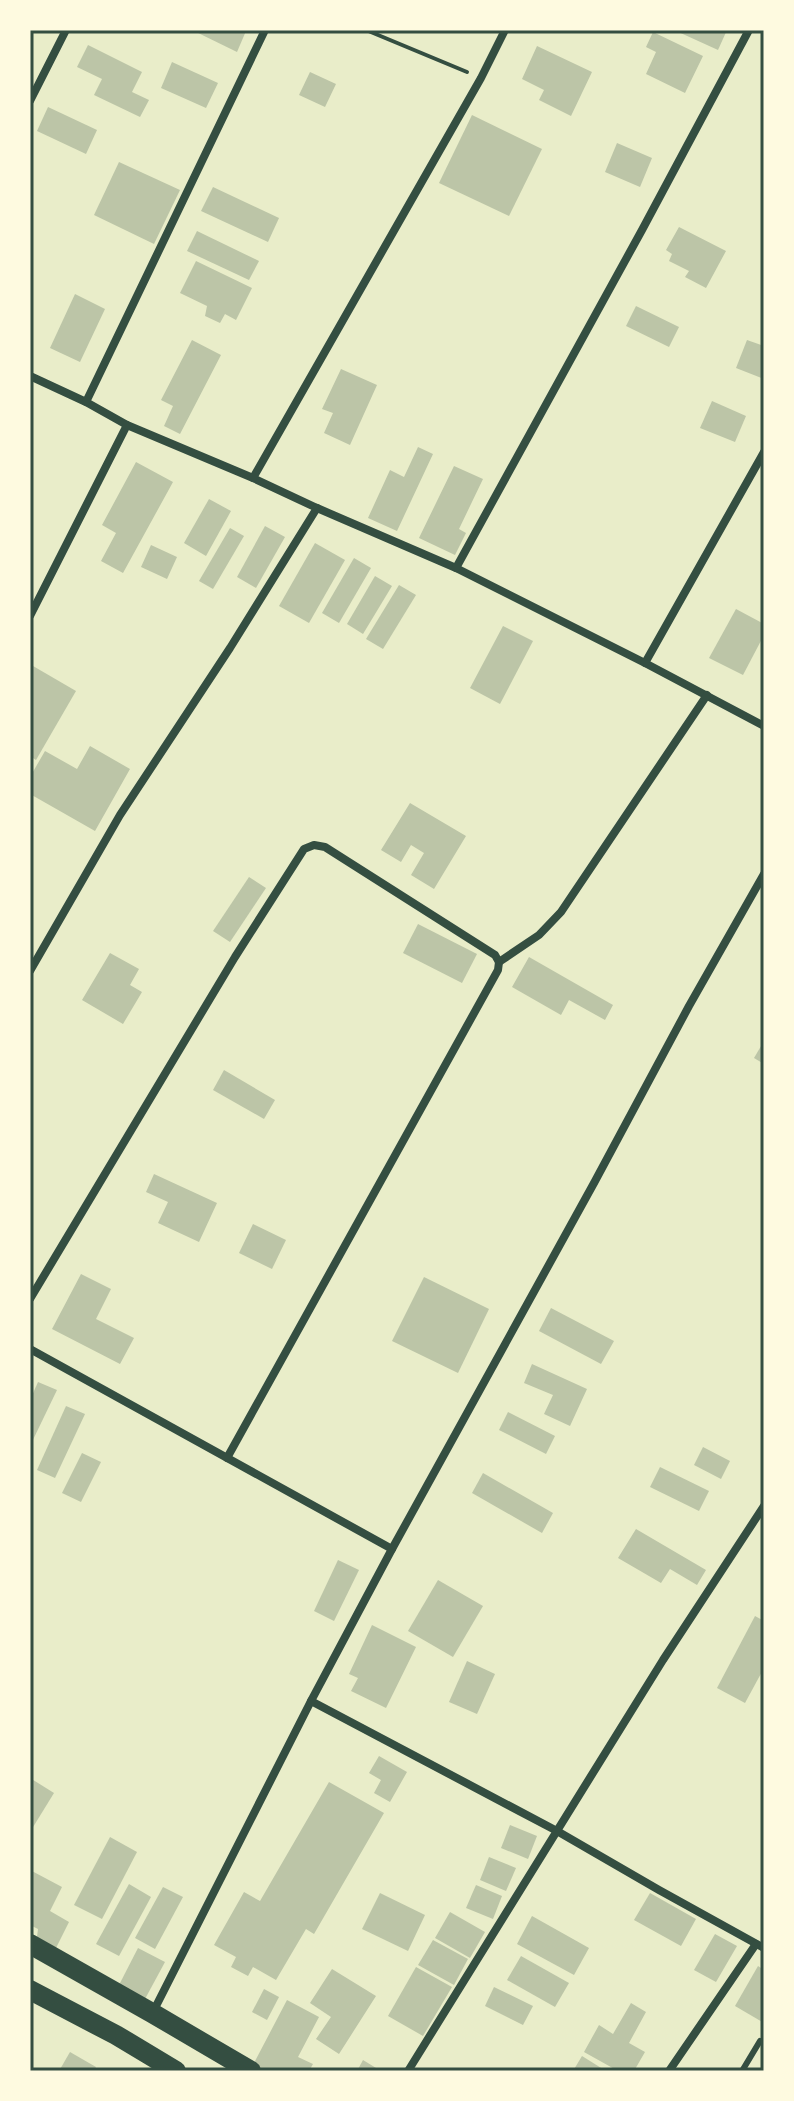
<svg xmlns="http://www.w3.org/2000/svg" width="794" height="2101" viewBox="0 0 794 2101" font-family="'Roboto Condensed',sans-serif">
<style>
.building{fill:#bcc5a7}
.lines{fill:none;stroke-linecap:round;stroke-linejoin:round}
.path{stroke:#344e41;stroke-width:4}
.service{stroke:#344e41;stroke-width:6}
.minor{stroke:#344e41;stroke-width:8}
.trunk{stroke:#344e41;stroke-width:20}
.neatline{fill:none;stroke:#344e41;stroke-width:3}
</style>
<rect width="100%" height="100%" fill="#e9edc9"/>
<g class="building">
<polygon points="192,30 243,30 246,31 237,52"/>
<polygon points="674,30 727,30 718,50"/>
<polygon points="653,32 703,56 685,93 646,74 656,52 646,47"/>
<polygon points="88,45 142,72 132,92 149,100 140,117 94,95 102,79 77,67"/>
<polygon points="537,46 592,72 571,116 539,100 544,90 522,79"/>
<polygon points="172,62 218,83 206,108 161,88"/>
<polygon points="310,72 336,84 325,107 299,95"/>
<polygon points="48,107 97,130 86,154 37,131"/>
<polygon points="472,115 542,149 509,216 439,183"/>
<polygon points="617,143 652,158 640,187 605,172"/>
<polygon points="119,162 180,190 154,244 94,215"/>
<polygon points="213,187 279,218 268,242 201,211"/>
<polygon points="679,227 726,251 706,288 685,277 689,271 669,261 672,254 666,250"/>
<polygon points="197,231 259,261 249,280 187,251"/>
<polygon points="196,261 252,288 236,320 225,314 220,323 205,316 207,306 180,293"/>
<polygon points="75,294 105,309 80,362 50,348"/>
<polygon points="636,306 679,327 669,347 626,326"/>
<polygon points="192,340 221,355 180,434 164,426 173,406 161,400"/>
<polygon points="747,340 764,346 764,379 736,368"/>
<polygon points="341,369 377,385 350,445 324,433 333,413 322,409"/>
<polygon points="712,401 746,416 735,442 700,428"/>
<polygon points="418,447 433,454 397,531 368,518 390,470 404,477"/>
<polygon points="136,462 173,482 123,573 101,561 116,533 102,525"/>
<polygon points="454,466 483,479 459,529 466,533 455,555 419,538"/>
<polygon points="209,499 231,511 206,556 184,543"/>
<polygon points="265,526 285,537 256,588 237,577"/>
<polygon points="230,528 244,536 213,589 199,581"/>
<polygon points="315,543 345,560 309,623 279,606"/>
<polygon points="151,545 177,557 167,579 141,567"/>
<polygon points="354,558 371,568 339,623 322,613"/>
<polygon points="375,576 392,586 363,634 347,624"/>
<polygon points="399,585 416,595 383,649 366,639"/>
<polygon points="736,609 764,624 764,635 743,675 709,658"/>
<polygon points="503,626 533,641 500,704 470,688"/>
<polygon points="33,666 76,691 36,760 30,756 30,672"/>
<polygon points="90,746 130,769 95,831 30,794 30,777 45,751 77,769"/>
<polygon points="410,803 466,836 434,889 411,875 424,853 411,845 401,862 381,850"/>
<polygon points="249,877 266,888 230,942 213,931"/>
<polygon points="418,924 477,954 462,983 403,953"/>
<polygon points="110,953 139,969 130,985 142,992 123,1024 82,1000"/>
<polygon points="529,957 613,1005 605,1020 569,1000 561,1015 512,987"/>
<polygon points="764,1041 764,1064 754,1058"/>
<polygon points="224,1070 275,1100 264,1119 213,1090"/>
<polygon points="154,1174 217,1203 199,1242 158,1223 168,1202 146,1192"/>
<polygon points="253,1224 286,1240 272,1269 239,1253"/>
<polygon points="81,1274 111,1289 96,1319 134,1338 120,1364 52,1329"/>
<polygon points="424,1277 489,1309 458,1373 392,1341"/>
<polygon points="551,1308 614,1341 601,1364 539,1331"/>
<polygon points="532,1364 587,1389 570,1426 544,1414 553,1395 524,1383"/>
<polygon points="38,1382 57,1390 30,1446 30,1400"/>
<polygon points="66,1406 85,1414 55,1478 37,1470"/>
<polygon points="508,1412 555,1436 546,1454 499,1430"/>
<polygon points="703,1447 730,1461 721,1479 694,1465"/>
<polygon points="82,1453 101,1462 81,1502 62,1493"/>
<polygon points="660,1467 709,1491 699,1511 650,1487"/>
<polygon points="483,1473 553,1513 542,1533 472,1493"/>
<polygon points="636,1529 706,1570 697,1585 670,1569 661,1583 618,1558"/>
<polygon points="338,1560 359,1570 334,1621 314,1611"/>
<polygon points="438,1580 483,1606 453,1657 408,1631"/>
<polygon points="755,1616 764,1621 764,1668 745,1703 717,1688"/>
<polygon points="372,1625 416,1647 386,1708 351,1691 358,1678 349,1674"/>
<polygon points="467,1661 495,1674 477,1714 449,1702"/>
<polygon points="379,1756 407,1772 390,1802 374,1793 381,1780 369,1773"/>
<polygon points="30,1778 54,1793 30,1832"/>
<polygon points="329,1782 384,1813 314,1934 306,1929 276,1980 253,1967 248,1976 231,1967 236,1957 214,1945 244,1892 260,1901"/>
<polygon points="510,1825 537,1836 528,1859 501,1848"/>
<polygon points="110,1837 137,1852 102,1919 74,1905"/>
<polygon points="489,1857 516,1868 506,1891 480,1880"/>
<polygon points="30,1870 62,1887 50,1911 69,1922 56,1948 37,1937 38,1929 30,1925"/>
<polygon points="129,1884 151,1897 119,1956 96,1944"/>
<polygon points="476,1885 502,1896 493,1919 466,1908"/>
<polygon points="163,1887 183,1897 155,1949 135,1938"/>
<polygon points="380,1893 425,1915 408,1951 362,1929"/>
<polygon points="650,1893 696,1919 681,1946 634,1920"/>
<polygon points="450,1912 485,1932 470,1958 435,1938"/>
<polygon points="532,1916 589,1948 574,1975 517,1944"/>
<polygon points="715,1934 737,1946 716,1982 694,1970"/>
<polygon points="433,1940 468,1959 454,1985 418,1965"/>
<polygon points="138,1948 165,1962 145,1999 119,1985"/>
<polygon points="521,1956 569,1983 555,2007 507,1980"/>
<polygon points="758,1966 764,1970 764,2023 735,2006"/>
<polygon points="416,1967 452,1987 423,2036 388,2016"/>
<polygon points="332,1969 376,1996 339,2054 316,2039 331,2017 310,2003"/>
<polygon points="494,1987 533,2006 523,2025 485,2006"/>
<polygon points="264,1989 279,1997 267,2020 252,2012"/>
<polygon points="287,2000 319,2017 298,2057 313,2064 309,2071 263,2071 253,2065"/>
<polygon points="631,2003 646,2012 629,2043 645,2052 634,2071 618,2071 584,2052 599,2025 613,2034"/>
<polygon points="70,2052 96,2067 94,2071 59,2071"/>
<polygon points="582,2056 606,2071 573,2071"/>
<polygon points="363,2060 381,2071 357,2071"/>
</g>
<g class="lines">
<polyline class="path" points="366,30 467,72"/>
<polyline class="service" points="742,2071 760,2041"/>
<g class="minor">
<polyline points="30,101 66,30"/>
<polyline points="30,376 86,402 127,425 253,478 317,508 456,568 645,663 764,726"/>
<polyline points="86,402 265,30"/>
<polyline points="253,478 481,78 505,30"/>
<polyline points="456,568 642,230 749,30"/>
<polyline points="30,616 127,425"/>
<polyline points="645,663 764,452"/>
<polyline points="499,962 539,935 561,912 707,695"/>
<polyline points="30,971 120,815 230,648 317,508"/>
<polyline points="30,1299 235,957 304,849 314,845 325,847 495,955 499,962 498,970 227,1458"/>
<polyline points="30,1349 392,1549"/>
<polyline points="311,1701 557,1831 659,1890 764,1948"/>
<polyline points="153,2012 311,1701 392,1549 594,1183 689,1006 764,874"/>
<polyline points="408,2071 663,1660 764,1506"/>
<polyline points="669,2071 756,1944"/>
</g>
<g class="trunk">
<polyline points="30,1944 152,2013 251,2071"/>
<polyline points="30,1990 116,2035 176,2071"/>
</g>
</g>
<rect width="794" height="2101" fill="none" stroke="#fefae0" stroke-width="64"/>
<rect x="32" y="32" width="730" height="2037" class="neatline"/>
</svg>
